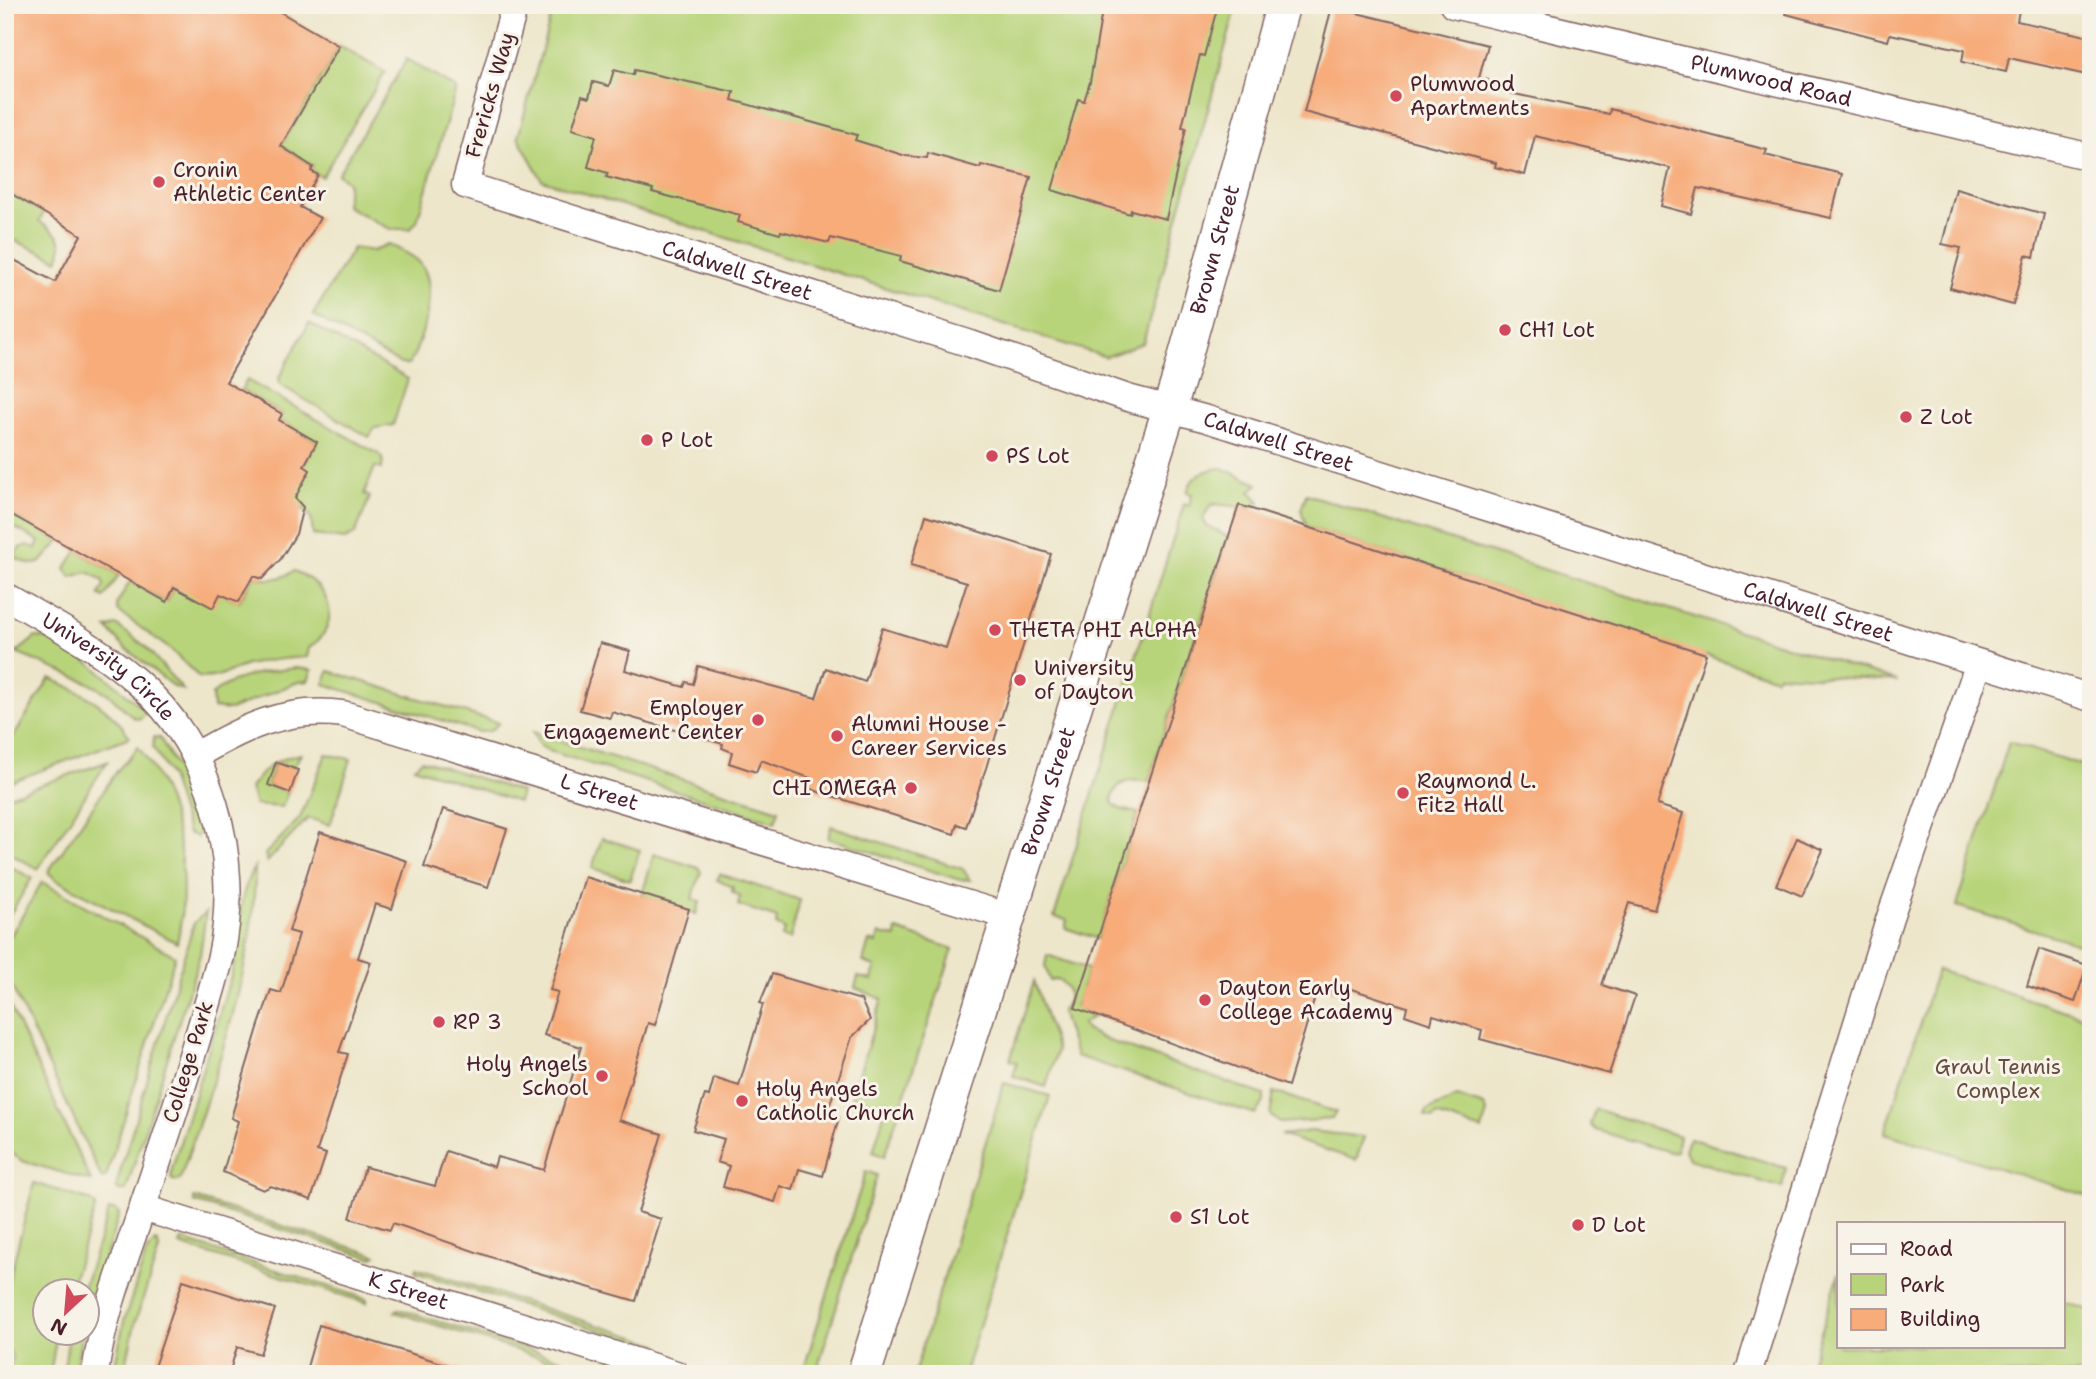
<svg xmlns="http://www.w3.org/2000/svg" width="2096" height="1379" viewBox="0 0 2096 1379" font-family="'Shantell Sans',sans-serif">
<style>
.green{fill:#b8d47a;stroke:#817a52;stroke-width:2}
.building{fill:#f7ac7a}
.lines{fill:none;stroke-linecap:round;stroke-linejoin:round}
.minor-casing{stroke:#836563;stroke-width:29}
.tertiary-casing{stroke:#836563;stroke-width:36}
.minor{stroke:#fff;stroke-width:26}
.tertiary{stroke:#fff;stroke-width:33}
.poi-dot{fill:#d1495b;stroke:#f7f3e8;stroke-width:2.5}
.labels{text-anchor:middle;stroke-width:6;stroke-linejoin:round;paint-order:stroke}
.street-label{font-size:21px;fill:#4a1f2b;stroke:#f7f3e8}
.poi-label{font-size:21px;fill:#4a1f2b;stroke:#f7f3e8;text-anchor:start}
.park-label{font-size:21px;fill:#664c3f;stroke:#f7f3e8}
</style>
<rect width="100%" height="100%" fill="#f7f3e8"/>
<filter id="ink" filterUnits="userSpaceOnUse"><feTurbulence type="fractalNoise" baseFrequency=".0143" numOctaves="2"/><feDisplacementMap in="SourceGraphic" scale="14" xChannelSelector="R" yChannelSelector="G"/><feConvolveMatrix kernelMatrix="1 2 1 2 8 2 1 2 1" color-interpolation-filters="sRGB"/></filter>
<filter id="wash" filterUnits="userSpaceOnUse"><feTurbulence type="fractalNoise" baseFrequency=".00686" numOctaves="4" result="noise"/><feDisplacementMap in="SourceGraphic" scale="28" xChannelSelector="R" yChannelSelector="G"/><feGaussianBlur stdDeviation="1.57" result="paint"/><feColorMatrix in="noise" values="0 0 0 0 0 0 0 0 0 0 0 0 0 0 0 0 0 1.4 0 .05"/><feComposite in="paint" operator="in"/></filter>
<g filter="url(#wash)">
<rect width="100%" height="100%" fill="#ede6ca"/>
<g class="green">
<polygon points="554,5 1237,5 1143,343 1106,357 542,180 518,137"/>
<polygon points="339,46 385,72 322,177 311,171 313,166 281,146"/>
<polygon points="407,59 456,89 417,221 410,229 390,229 346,206 348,182 338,174"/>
<path d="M5,190L44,213L39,221C56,233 67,239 58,260L5,236Z"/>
<path d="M388,244C398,249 409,253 417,260C442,282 422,341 409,365L401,364L313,315L353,248L373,251Z"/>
<polygon points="309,323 408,379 393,425 375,428 369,437 280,385 279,378"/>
<polygon points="247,380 380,455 383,459 382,469 375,467 364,494 370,497 355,534 345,539 313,535 311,517 294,500 304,466 317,442 279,420 282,414 241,390"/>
<path d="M1222,468L1258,484L1250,491L1260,502L1250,508L1215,504L1210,506L1203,518L1206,525L1228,537L1148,782C1130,778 1113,781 1112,803L1120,809L1138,813L1098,939L1065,928L1067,920L1054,917L1184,504L1189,506L1192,494L1187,492C1192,474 1205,470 1222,468Z"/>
<polygon points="1306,494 1897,681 1778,674 1776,678 1307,527 1301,510"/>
<polygon points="5,511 60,541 40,563 30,564 13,557 20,548 27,545 36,548 39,541 8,524 5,527"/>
<polygon points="77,551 119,575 104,598 99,595 104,585 102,580 88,572 71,577 65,569"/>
<path d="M294,571C331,585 344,624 309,648L307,657C287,658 267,660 247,665C231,670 216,680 199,677L171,650L118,611L117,604L130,581L167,602L174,587L220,593L239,602L254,576C267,582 281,579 294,571Z"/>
<polygon points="116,625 145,646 183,690 174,687 123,646 107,628"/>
<path d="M36,637C67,637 124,692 147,713L139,719L133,717L107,693L87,682L16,653Z"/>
<path d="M296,668L312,670L308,681L298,682L230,710L213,708L212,695C233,675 268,671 296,668Z"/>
<polygon points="329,671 499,723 490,731 479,732 324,684"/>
<path d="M50,678C82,692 110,706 130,737L5,784V750Z"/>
<polygon points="533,732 779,810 775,822 549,751 539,745"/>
<polygon points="154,737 160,738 181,775 201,829 197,837 188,833 170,776 153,747"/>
<polygon points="2009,742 2091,768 2091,948 1957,906"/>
<path d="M138,747C180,800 191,879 177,943L55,879L48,872L117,771Z"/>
<path d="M301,754L293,768L275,762L268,785L288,792L282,807L255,805L250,788C265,767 275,759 301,754Z"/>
<polygon points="326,754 351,759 330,825 308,818 267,862 265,854 300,818"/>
<polygon points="422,760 521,792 518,802 414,767"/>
<polygon points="107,762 38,869 5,851 5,797"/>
<polygon points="831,826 963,869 970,880 960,880 828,838"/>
<polygon points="602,838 640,850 630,880 592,868"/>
<polygon points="654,854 699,868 701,872 692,899 700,902 696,914 642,895"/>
<polygon points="5,864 32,878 5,923"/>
<path d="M255,866C256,969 212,1083 180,1180L176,1181L171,1179L172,1169L231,976C241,941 235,897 255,866Z"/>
<polygon points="720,874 800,900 790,939 782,937 784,929 776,925 777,918 738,905 740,896 732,892 733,887 717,880"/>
<polygon points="42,882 175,956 106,1177 102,1179 5,972 5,945"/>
<polygon points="206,912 200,955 127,1187 125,1191 119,1191 116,1188 120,1172 194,923"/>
<polygon points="897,930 953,949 884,1157 873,1152 886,1107 852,1097 882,999 855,988 858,977 872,980 875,967 863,962 869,941 876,943 880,934 896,937"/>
<path d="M1047,955L1088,969L1075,1007L1094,1016L1082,1024L1086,1030L1106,1040L1264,1095V1102L1255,1114L1076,1056L1061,1012C1071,1000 1072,989 1058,979L1050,981L1045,966Z"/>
<polygon points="1937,970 2091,1019 2091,1197 1885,1133"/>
<polygon points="1034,981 1057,1050 1046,1087 1013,1076 1017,1062 1010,1060"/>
<polygon points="5,996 15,1017 91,1181 22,1161 5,1148"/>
<polygon points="1004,1083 1050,1096 966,1369 953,1374 914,1374"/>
<polygon points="1274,1092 1336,1112 1332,1119 1280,1123 1270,1115"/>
<polygon points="1457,1097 1484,1106 1487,1112 1482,1130 1436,1115 1434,1119 1425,1116 1427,1111"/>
<polygon points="1595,1109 1679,1136 1676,1151 1670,1152 1595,1130 1590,1124"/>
<polygon points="1310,1131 1364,1137 1356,1160 1281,1135"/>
<polygon points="1689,1138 1786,1168 1782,1188 1689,1159 1685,1150"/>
<polygon points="866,1171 877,1175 816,1373 806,1374 805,1365"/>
<polygon points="34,1183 91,1201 96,1206 69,1291 46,1292 46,1334 57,1334 50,1374 9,1374 12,1356 5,1342 5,1295"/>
<polygon points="194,1198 376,1255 372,1258 194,1202"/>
<polygon points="109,1210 116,1210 119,1214 88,1313 88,1292 82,1291"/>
<polygon points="182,1240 367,1299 367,1303 180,1245"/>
<polygon points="155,1242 158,1243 159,1250 135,1323 124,1374 113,1374 124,1321 147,1251"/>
<polygon points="416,1268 658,1344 656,1348 415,1272"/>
<polygon points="1839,1273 1839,1346 2063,1346 2063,1302 2091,1310 2091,1374 1808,1374"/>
<polygon points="398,1309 599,1371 603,1374 592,1374 395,1312"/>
<polygon points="69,1334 82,1334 74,1374 63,1374"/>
</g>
<g id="blocks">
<g class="building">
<polygon points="11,5 268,5 339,46 281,146 313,167 311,171 318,175 300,207 320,218 226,382 282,414 279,420 317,442 304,466 310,470 295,498 303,507 296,534 280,560 262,579 253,576 239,602 220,594 213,608 174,587 167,602 5,511 5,255 55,282 81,235 5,190 5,15"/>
<polygon points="1103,5 1218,5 1204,56 1200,55 1182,127 1186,128 1166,219 1131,210 1130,214 1052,190 1078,99 1084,101 1090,82"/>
<polygon points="1787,5 2020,5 2017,21 2091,37 2091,76 2009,58 2006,72 1962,62 1964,50 1890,34 1888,41 1786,14"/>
<polygon points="1332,7 1488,45 1479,78 1488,80 1486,88 1609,114 1610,109 1767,150 1765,155 1842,174 1831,218 1698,188 1691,214 1661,206 1670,168 1535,136 1525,175 1495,167 1496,163 1304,112"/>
<polygon points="614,70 633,75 634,70 734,92 732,100 857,135 855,140 906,156 927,158 928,153 980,168 981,165 1031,177 999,290 900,261 901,256 831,238 829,243 781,231 780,234 738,222 740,215 652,192 653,189 606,177 608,173 588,167 596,136 572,129 582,96 589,98 593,82 609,86"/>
<polygon points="1956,189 2044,214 2034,257 2026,255 2013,305 1950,288 1961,248 1942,244"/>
<polygon points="1239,505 1706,654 1657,805 1683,813 1654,910 1629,903 1602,985 1635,996 1609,1074 1480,1039 1482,1030 1433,1015 1431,1024 1405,1015 1407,1007 1345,987 1342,995 1318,987 1288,1086 1075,1008"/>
<polygon points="926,515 1051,554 986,768 966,827 957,824 954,834 819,792 806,787 810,778 761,760 756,772 729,763 732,752 722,748 723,744 612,712 610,718 580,710 600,643 630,651 625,670 684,687 686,682 693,684 698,666 816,698 826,668 865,682 882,628 946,648 967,582 911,565"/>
<polygon points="276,762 298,770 290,793 268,785"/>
<polygon points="443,809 507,829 488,887 424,867"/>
<polygon points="320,832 407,861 392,909 375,904 358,958 371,962 339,1052 348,1054 317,1151 326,1154 311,1200 271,1186 263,1190 223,1172 238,1121 231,1118 258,1028 271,990 281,993 299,934 289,931"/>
<polygon points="1797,838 1823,850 1802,896 1776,885"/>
<polygon points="585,877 689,909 655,1025 648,1023 619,1120 662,1134 638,1212 661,1219 636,1301 525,1269 393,1223 390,1230 350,1218 365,1167 435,1186 446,1151 494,1167 497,1157 544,1170 581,1047 544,1035 558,992 550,990"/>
<polygon points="2039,949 2087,965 2075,1002 2027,986"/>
<polygon points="772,974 861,1000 870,1020 852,1037 827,1113 839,1117 823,1176 799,1169 793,1190 780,1186 775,1202 723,1187 729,1166 717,1162 724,1139 693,1130 705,1095 709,1096 714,1078 739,1086 763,1004 760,1003"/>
<polygon points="183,1280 275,1309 260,1354 237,1347 229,1374 176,1374 154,1367"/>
<polygon points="319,1325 461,1369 461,1374 305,1374"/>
</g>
</g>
</g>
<g filter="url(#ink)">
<use href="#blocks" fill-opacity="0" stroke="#836563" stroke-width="2"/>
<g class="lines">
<defs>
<g id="minor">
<path id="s1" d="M515,5L465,185L971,344L1128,398L1207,419L2091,698"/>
<path id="s2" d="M1453,5L2091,157"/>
<path id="s3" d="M5,596C50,622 96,646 135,680C212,745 242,859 221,956C199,1038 172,1120 145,1200C126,1258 103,1313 95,1374"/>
<path id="s4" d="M195,756C242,728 287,706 343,714L1007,916"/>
<path id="s5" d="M143,1208L676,1374"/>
<polyline points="1748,1374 1890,917 1979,663"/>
</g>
<g id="tertiary">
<path id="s6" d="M864,1374L1180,375L1283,5"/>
</g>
</defs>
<use href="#minor" class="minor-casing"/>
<use href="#tertiary" class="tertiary-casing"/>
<use href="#minor" class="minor"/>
<use href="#tertiary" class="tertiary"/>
</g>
</g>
<g class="poi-dot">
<circle cx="1396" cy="96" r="7"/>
<circle cx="159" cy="182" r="7"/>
<circle cx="1505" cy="330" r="7"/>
<circle cx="1906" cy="417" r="7"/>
<circle cx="647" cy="440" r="7"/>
<circle cx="992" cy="456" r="7"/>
<circle cx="995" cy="630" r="7"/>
<circle cx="1020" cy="680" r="7"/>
<circle cx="758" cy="720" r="7"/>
<circle cx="837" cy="736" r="7"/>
<circle cx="911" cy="788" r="7"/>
<circle cx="1403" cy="793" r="7"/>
<circle cx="1205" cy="1000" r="7"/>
<circle cx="439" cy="1022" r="7"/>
<circle cx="602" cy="1076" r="7"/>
<circle cx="742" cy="1101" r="7"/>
<circle cx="1176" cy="1217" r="7"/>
<circle cx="1578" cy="1225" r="7"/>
</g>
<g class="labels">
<g class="street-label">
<text dy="7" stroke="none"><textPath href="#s2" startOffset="327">Plumwood Road</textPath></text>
<text transform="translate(490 95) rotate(-74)" y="7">Frericks Way</text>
<text dy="7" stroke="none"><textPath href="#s6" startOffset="1178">Brown Street</textPath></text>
<text dy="7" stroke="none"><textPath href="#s1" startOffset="472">Caldwell Street</textPath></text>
<text dy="7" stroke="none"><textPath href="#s1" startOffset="1040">Caldwell Street</textPath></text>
<text dy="7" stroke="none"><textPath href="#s1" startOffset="1606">Caldwell Street</textPath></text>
<text dy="7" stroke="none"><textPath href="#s3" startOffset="126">University Circle</textPath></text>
<text dy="7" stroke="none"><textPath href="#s6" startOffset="611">Brown Street</textPath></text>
<text dy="7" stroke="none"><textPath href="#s4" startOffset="425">L Street</textPath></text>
<text transform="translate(188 1062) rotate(-73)" y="7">College Park</text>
<text dy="7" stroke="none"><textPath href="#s5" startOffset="278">K Street</textPath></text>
</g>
<g class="poi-label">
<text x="1410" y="91">Plumwood<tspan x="1410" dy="24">Apartments</tspan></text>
<text x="173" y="177">Cronin<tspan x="173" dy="24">Athletic Center</tspan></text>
<text x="1519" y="337">CH1 Lot</text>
<text x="1920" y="424">Z Lot</text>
<text x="661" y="447">P Lot</text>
<text x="1006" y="463">PS Lot</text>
<text x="1009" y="637">THETA PHI ALPHA</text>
<text x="1034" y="675">University<tspan x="1034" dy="24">of Dayton</tspan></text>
<text x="744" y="715" text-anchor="end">Employer<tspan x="744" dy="24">Engagement Center</tspan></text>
<text x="851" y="731">Alumni House -<tspan x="851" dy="24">Career Services</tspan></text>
<text x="1417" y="788">Raymond L.<tspan x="1417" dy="24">Fitz Hall</tspan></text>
<text x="897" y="795" text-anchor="end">CHI OMEGA</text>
<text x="1219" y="995">Dayton Early<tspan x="1219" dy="24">College Academy</tspan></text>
<text x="453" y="1029">RP 3</text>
<text x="588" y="1071" text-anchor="end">Holy Angels<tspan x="588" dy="24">School</tspan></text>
<text x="756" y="1096">Holy Angels<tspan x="756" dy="24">Catholic Church</tspan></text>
<text x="1190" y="1224">S1 Lot</text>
<text x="1592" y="1232">D Lot</text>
</g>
<g class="park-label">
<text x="1998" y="1074">Graul Tennis<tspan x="1998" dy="24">Complex</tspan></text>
</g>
</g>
<rect width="2096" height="1379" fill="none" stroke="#f7f3e8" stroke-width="28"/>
<rect x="1837" y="1222" width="228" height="126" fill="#f7f3e8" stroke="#b29e9c" stroke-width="2"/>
<rect x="1851" y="1244" width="35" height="10" fill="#ffffff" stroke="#b29e9c" stroke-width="2"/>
<text x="1900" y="1256" font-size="21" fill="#4a1f2b">Road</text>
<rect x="1851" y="1274" width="35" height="21" fill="#b8d47a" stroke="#b29e9c" stroke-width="2"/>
<text x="1900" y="1292" font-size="21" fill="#4a1f2b">Park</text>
<rect x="1851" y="1309" width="35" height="21" fill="#f7ac7a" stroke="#b29e9c" stroke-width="2"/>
<text x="1900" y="1326" font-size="21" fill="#4a1f2b">Building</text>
<g transform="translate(66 1312) rotate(206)"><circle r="33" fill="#f7f3e8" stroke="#b29e9c" stroke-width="2"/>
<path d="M0-5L12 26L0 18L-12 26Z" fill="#d1495b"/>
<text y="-10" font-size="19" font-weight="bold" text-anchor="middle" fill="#4a1f2b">N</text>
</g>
</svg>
